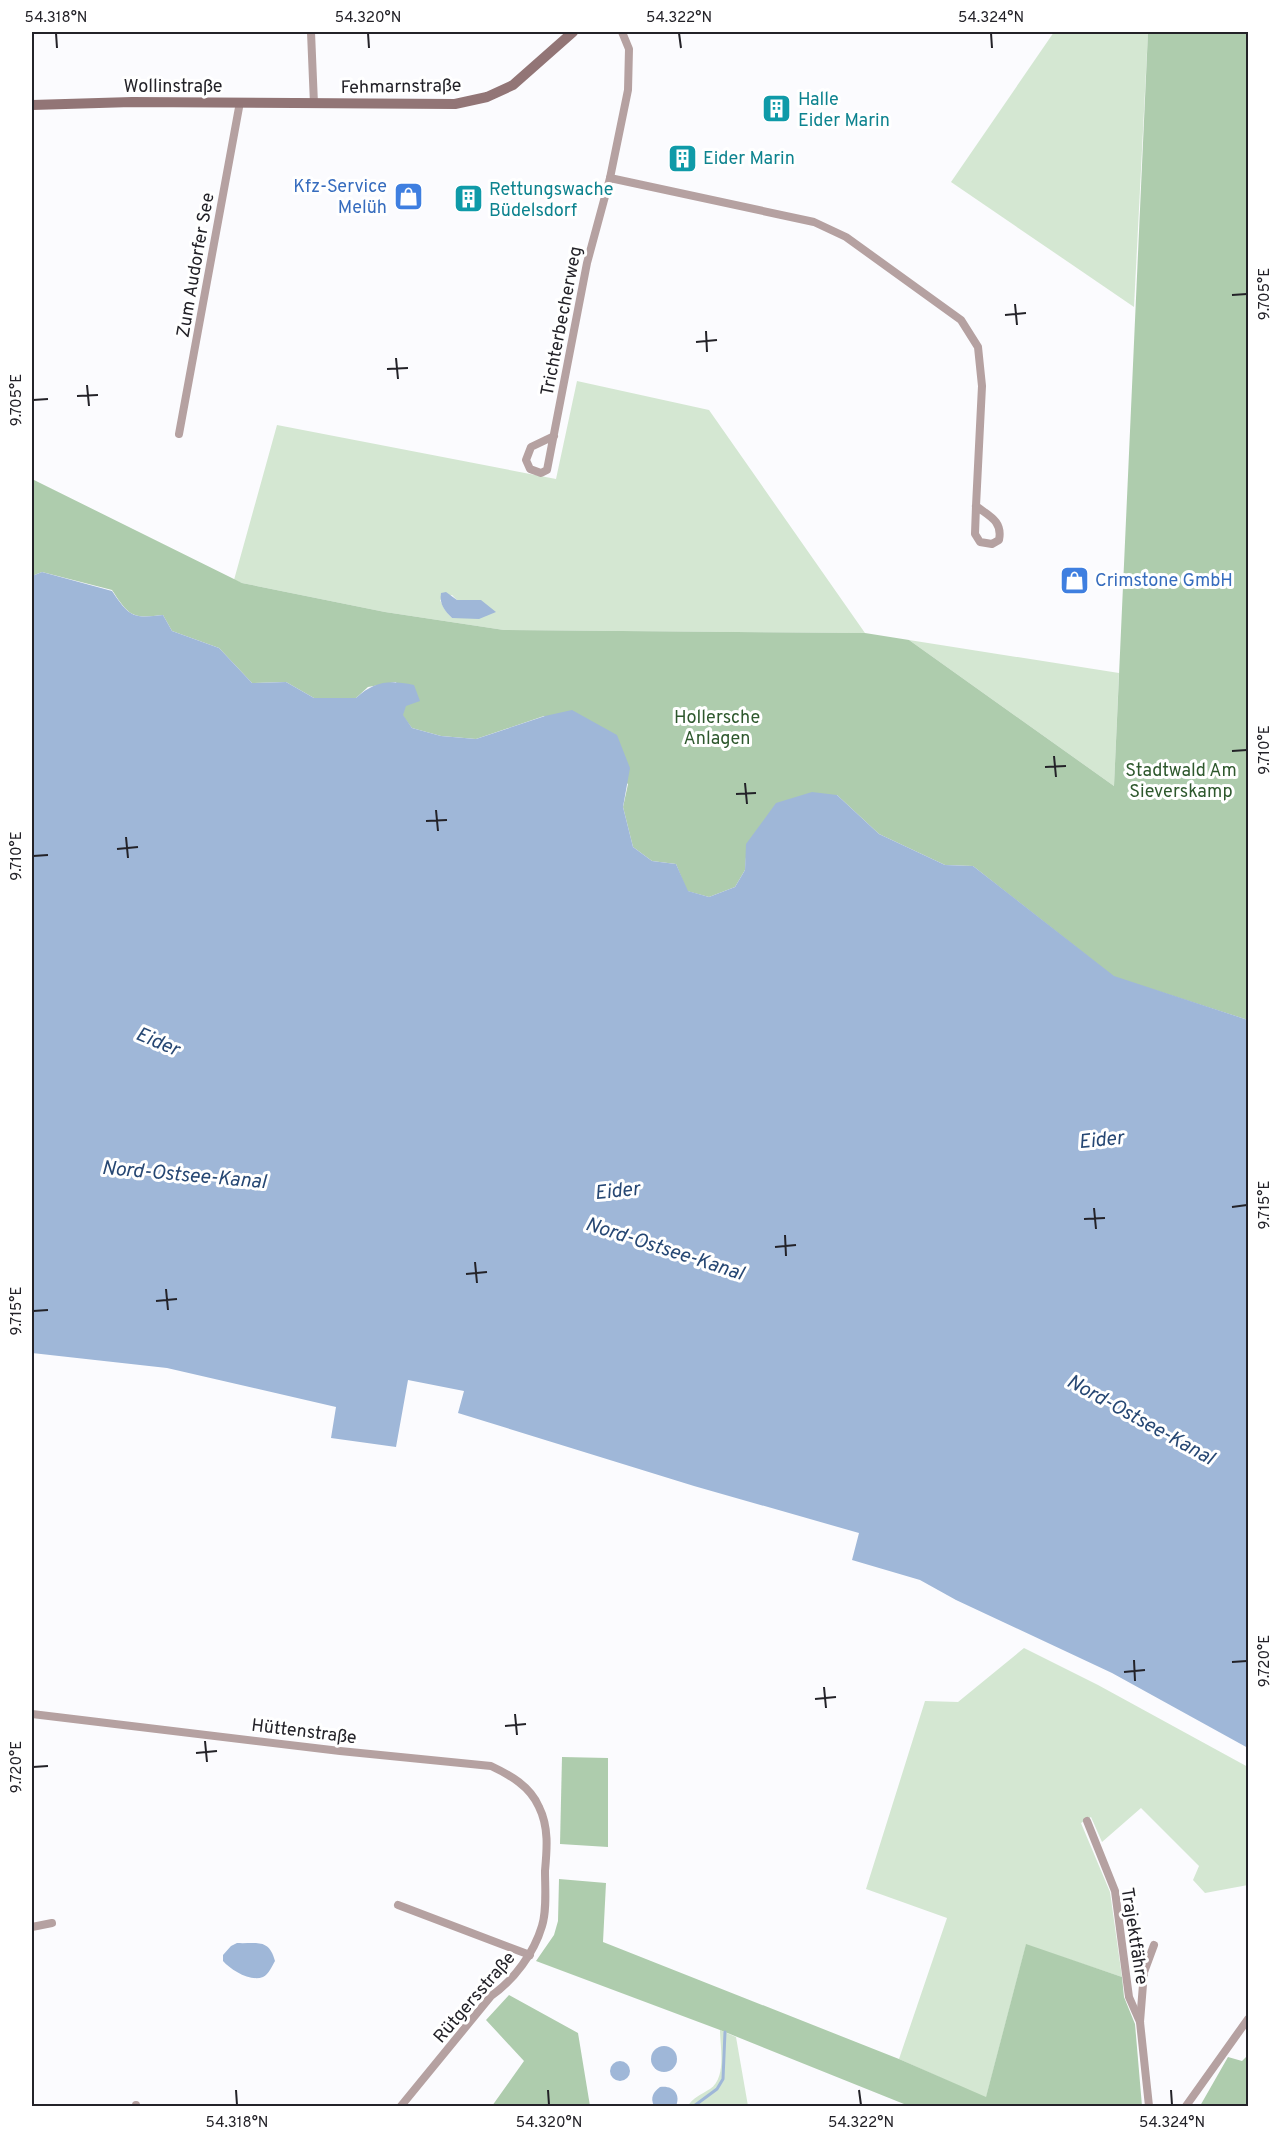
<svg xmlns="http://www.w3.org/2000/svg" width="1280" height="2138" viewBox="0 0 1280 2138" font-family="Overpass,sans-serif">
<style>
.green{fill:#d4e7d2;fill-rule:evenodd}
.forest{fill:#aeccad}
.water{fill:#9fb7d8}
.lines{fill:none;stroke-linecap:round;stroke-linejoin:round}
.stream{stroke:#9fb7d8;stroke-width:3}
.street{stroke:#b5a1a1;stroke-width:8}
.secondary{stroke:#927576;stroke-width:10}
.ticks{fill:none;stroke:#232228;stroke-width:2}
.labels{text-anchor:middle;stroke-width:6;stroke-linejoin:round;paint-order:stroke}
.street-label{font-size:18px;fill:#232228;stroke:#fff}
.culture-label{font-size:18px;fill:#0d838f;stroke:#fff;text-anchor:start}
.shop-label{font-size:18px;fill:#366cbe;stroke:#fff;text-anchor:end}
.park-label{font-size:18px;fill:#2e582d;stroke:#fff}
.water-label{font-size:20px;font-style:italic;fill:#264773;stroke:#fff}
.neatline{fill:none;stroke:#232228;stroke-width:2}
.ticks-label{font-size:15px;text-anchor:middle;fill:#232228}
</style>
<rect width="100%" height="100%" fill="#fbfbfe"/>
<g class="green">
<polygon points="1054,32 1148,32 1134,307 951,182"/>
<path d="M577,381L709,410L865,633L504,630L385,612L242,583L234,580L277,425L556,479ZM452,595L457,600L452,618L445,610L440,600Z"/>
<polygon points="909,640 1119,673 1114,786"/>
<polygon points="1024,1648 1098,1685 1248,1767 1248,1885 1205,1893 1193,1880 1199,1866 1141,1808 1102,1842 1091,1817 1081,1823 1110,1892 1122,1977 1026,1945 986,2098 899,2059 947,1918 866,1889 925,1701 958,1702"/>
<path d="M720,2030L736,2037L748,2106H688C692,2098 702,2094 710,2089C727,2077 720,2047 720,2030Z"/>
</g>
<g class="forest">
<path d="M1148,32H1248V1020L1114,977L973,866L945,865L879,834L837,795L747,844L745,870L735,887L709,897L687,891L676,864L652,861L633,847L623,807L628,784L544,716L476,739L441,736L412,728L402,715L405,706L396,682L368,687L356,698H314L286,682L252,683L219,648L172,631L163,615C132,619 129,616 112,590L42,572L32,576V479L242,583L385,612L504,630L865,633L909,640L1114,786Z"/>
<polygon points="562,1757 608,1758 608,1847 560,1844"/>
<polygon points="559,1879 606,1883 603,1942 899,2059 986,2097 1026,1944 1122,1977 1124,1997 1135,2024 1142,2106 909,2106 720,2030 536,1961 554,1935 558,1921"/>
<polygon points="509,1995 578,2033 590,2106 492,2106 524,2061 486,2020"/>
<polygon points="1248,2055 1248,2106 1200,2106 1228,2057 1242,2061"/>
</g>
<g class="water">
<path d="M42,572L112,591C129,616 132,619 163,615L172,631L219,648L252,683L286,682L314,698H356C375,681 389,680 414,685L420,701L406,706L403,715L412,728L441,736L476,739L545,716L572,710L617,735L630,768L623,807L633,847L652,861L676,864L688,891L709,897L735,887L745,870L746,844L776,803L812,792L837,795L879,834L945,865L973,866L1114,976L1248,1020V1748L1112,1673L956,1600L920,1580L852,1560L859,1533L694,1486L458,1413L464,1391L408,1380L396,1447L331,1438L336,1407L167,1368L32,1353V576Z"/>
<path d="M446,592L457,600H481L496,612L479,619L452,618C445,611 439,604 441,593Z"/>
<path d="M237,1943C257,1944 269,1938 275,1961C272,1966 269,1974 263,1977C250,1982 231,1970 223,1961V1955L231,1946Z"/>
<circle cx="664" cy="2059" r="13"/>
<circle cx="620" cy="2071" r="10"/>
<path d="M660,2087C673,2085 681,2094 676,2106H654C650,2098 653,2092 660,2087Z"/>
</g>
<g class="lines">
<polyline class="stream" points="694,2106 717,2089 723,2079 725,2032"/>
<g class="street">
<polyline points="311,32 314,104"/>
<path d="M610,178L814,222L846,237L961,320L978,347L982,386L976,506L975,534L980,542L992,544L999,540C1003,521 989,516 976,506"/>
<polyline points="179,434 240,102"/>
<polyline points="554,436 531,447 526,460 530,469 541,473 547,470 587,263 610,178 628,90 629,49 622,32"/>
<path d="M32,1714L340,1751L491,1766C510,1775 530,1786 539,1807C549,1827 547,1849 545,1871C545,1888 547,1910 542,1926C534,1953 514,1980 491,1996L401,2106"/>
<polyline points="1087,1821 1115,1891 1129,1997 1140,2022"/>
<polyline points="398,1905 530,1955"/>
<polyline points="32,1927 52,1923"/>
<polyline points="136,2106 136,2105"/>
<polyline points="1149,2106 1140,2022 1144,1972 1154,1945"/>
<polyline points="1186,2106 1248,2019"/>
</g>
<polyline class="secondary" points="32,105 132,102 455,104 487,97 513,85 573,32"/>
</g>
<path class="ticks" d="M56,33L57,48M368,33L369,48M679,33L681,48M991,33L992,48M1232,295L1247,294M1015,304L1017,325M1005,315L1026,313M706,331L707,352M696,342L717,340M396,358L398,379M387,369L408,368M87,385L89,406M77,396L98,395M33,400L48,399M1232,751L1247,750M1054,756L1056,777M1045,767L1066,766M745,783L747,804M736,794L756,793M436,810L438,831M426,821L447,820M126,837L128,858M117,849L138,847M33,856L48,855M1232,1207L1247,1205M1094,1208L1096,1229M1084,1219L1105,1218M785,1235L786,1256M775,1247L796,1245M475,1262L477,1283M466,1274L487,1272M166,1289L168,1310M156,1301L177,1299M33,1311L48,1310M1134,1660L1135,1681M1232,1662L1247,1661M1124,1672L1145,1670M824,1687L826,1708M815,1699L836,1697M515,1714L517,1735M505,1726L526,1724M205,1741L207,1762M196,1753L217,1751M33,1767L48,1766M236,2090L237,2105M548,2090L549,2105M859,2090L861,2105M1171,2090L1172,2105"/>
<defs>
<symbol id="building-square" viewBox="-11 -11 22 22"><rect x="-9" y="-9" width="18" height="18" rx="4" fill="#0f9aa8" stroke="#fff"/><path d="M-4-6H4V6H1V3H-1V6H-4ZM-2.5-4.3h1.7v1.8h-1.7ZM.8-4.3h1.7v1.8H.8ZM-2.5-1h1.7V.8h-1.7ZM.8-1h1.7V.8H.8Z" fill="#fff"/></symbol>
<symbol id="shop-square" viewBox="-11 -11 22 22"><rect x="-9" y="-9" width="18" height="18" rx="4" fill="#3f7fe0" stroke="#fff"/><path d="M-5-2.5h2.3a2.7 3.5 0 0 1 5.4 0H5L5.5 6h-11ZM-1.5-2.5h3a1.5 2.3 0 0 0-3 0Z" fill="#fff"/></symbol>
</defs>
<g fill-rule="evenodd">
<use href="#building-square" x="760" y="92" width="33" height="33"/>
<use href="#building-square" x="666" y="142" width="33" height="33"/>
<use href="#shop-square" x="392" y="180" width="33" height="33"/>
<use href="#building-square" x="452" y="182" width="33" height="33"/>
<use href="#shop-square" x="1058" y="564" width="33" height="33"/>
</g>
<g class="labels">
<g class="street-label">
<text x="173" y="92">Wollinstraße</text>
<text transform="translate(401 86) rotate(-1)" y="6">Fehmarnstraße</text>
<text transform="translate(195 265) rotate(-80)" y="6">Zum Audorfer See</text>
<text transform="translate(561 321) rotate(-79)" y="6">Trichterbecherweg</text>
<text transform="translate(304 1731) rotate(7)" y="6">Hüttenstraße</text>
<text transform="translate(1135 1936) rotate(81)" y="6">Trajektfähre</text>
<text transform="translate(474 1997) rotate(-49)" y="6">Rütgersstraße</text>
</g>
<g class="culture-label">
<text x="798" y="105">Halle<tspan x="798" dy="21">Eider Marin</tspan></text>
<text x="703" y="164">Eider Marin</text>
<text x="489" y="195">Rettungswache<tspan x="489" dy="21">Büdelsdorf</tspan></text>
</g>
<g class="shop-label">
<text x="387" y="192">Kfz-Service<tspan x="387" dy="21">Melüh</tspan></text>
<text x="1095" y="586" text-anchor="start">Crimstone GmbH</text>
</g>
<g class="park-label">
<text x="717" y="723">Hollersche<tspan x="717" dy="21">Anlagen</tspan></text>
<text x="1181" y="776">Stadtwald Am<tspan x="1181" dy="21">Sieverskamp</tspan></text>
</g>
<g class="water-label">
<text transform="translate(158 1041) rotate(23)" y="7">Eider</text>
<text transform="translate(1101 1139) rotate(-6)" y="7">Eider</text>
<text transform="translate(184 1174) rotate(5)" y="7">Nord-Ostsee-Kanal</text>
<text transform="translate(617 1190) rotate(-6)" y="7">Eider</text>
<text transform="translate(665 1248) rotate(18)" y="7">Nord-Ostsee-Kanal</text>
<text transform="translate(1141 1419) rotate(29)" y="7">Nord-Ostsee-Kanal</text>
</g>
</g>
<rect width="1280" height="2138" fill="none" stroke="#ffffff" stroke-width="66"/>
<rect x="33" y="33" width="1214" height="2072" class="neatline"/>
<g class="ticks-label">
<text x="56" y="22">54.318°N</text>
<text x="368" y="22">54.320°N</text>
<text x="679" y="22">54.322°N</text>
<text x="991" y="22">54.324°N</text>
<text transform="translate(1264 294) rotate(-90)" y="5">9.705°E</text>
<text transform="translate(16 400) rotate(-90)" y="5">9.705°E</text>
<text transform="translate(1264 750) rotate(-90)" y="5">9.710°E</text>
<text transform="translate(16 856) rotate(-90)" y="5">9.710°E</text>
<text transform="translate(1264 1205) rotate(-90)" y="5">9.715°E</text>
<text transform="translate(16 1311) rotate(-90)" y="5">9.715°E</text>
<text transform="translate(1264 1661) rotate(-90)" y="5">9.720°E</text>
<text transform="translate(16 1767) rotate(-90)" y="5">9.720°E</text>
<text x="237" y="2127">54.318°N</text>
<text x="549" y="2127">54.320°N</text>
<text x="861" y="2127">54.322°N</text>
<text x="1172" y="2127">54.324°N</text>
</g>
</svg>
